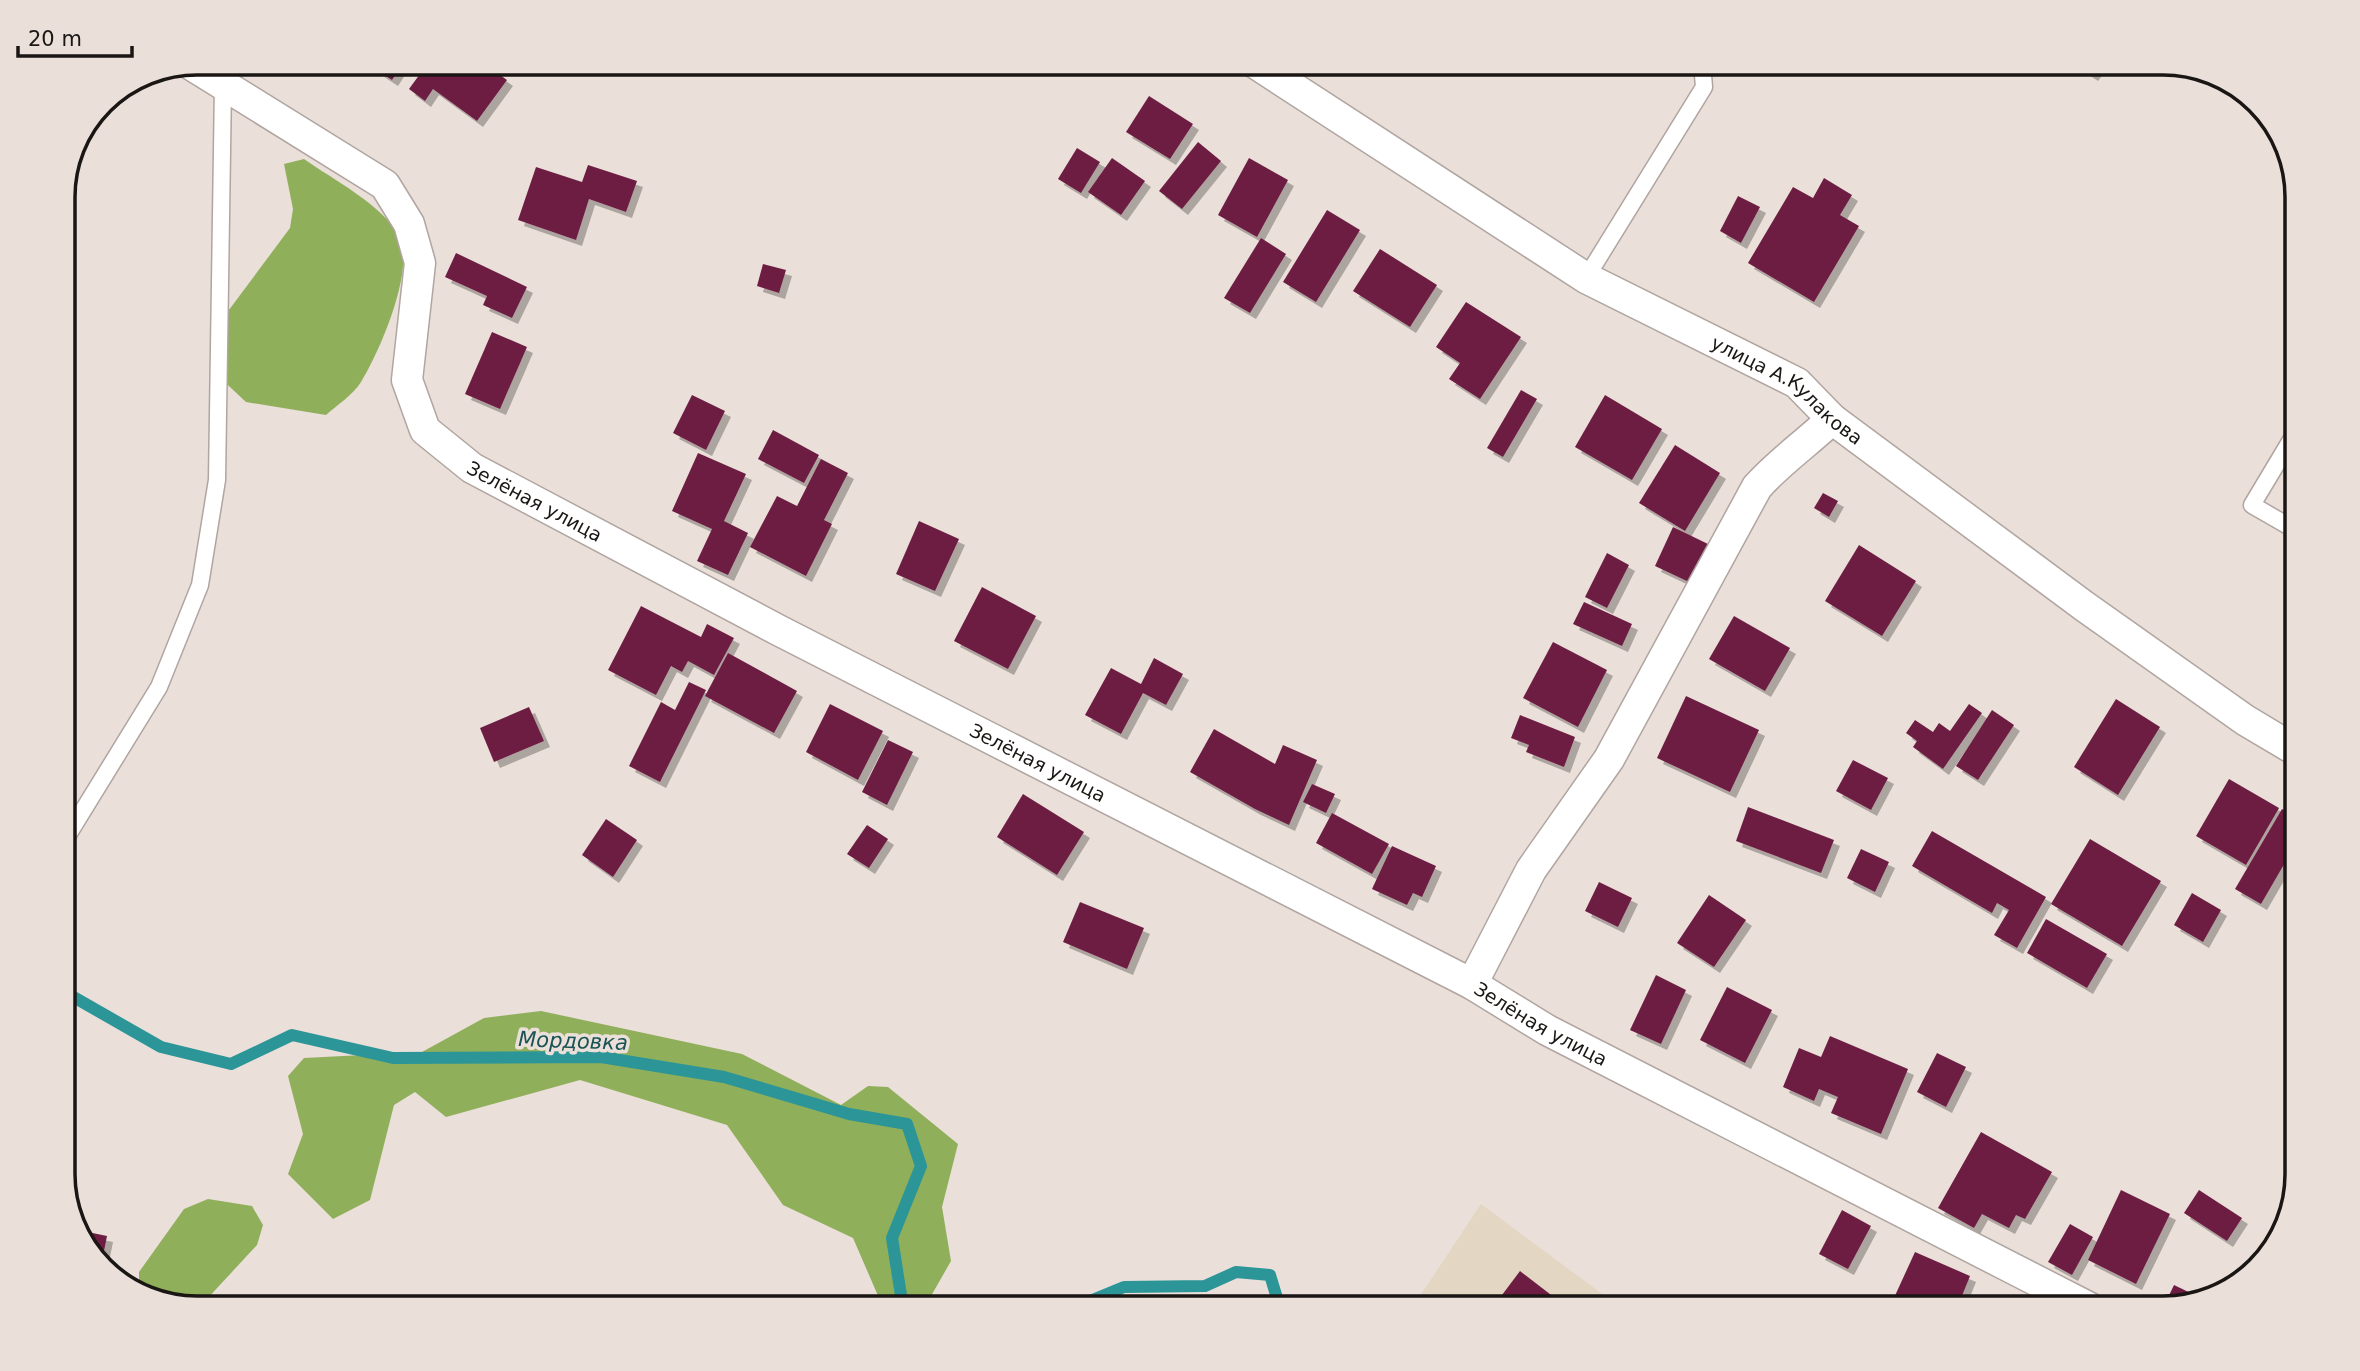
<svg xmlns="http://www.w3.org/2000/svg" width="2360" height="1371" viewBox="0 0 2360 1371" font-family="'DejaVu Sans',sans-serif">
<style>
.industrial{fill:#e3d6c2}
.forest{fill:#90af5b}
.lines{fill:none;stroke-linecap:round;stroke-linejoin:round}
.stream{stroke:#2b9598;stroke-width:12}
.building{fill:#6d1f43;filter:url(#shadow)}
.service-casing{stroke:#b0a5a0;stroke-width:19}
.minor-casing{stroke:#b0a5a0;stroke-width:33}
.service{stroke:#fff;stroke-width:16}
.minor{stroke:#fff;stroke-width:30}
.labels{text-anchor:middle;stroke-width:7;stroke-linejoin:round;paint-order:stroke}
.street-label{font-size:19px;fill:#1a1614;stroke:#eadfd9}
.water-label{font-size:21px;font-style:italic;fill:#195354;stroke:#eadfd9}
.rim{fill:none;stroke:#1a1614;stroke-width:3.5}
</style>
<defs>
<filter id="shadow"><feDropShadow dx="6" dy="6" stdDeviation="0" flood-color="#0004"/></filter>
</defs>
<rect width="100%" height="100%" fill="#eadfd9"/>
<polygon class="industrial" points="1481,1204 1621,1308 1412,1308"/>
<g class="forest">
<path d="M304,159C332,179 383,205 399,236C416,269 379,353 361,382C353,395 337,405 326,415L246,402L215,373L214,330L290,228L293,209L284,164Z"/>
<polygon points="541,1011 742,1054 841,1105 868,1086 888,1087 958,1144 942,1207 951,1261 927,1303 895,1308 879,1298 853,1238 783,1205 727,1125 580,1080 446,1117 415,1092 394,1105 370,1200 333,1219 288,1174 303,1134 288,1076 304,1058 422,1052 484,1018"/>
<polygon points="208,1199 252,1206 263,1225 257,1245 206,1300 203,1308 139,1292 139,1272 184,1209"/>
</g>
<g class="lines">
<g class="stream">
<polyline points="63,991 161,1047 231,1064 292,1035 393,1058 601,1057 724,1077 849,1114 907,1124 921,1166 892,1238 903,1308"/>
<polyline points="1073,1308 1124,1287 1205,1286 1236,1272 1270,1275 1280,1308"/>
</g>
</g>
<g class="building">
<polygon points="366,63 403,63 392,80"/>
<polygon points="428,63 483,63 507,80 477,121 433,89 425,101 409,89"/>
<polygon points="1736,63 1752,63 1748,70"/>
<polygon points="2074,63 2101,63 2092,75"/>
<polygon points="1149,96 1193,124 1170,159 1126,132"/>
<polygon points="1198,142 1221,161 1182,209 1159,191"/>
<polygon points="1077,148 1100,162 1081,193 1058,179"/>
<polygon points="1112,158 1145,181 1121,215 1088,192"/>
<polygon points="1249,158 1288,180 1257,237 1218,215"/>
<polygon points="588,165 637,181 626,212 589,199 576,240 518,220 536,167 582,182"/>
<polygon points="1824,178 1852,195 1840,215 1859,226 1814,302 1748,263 1793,187 1813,198"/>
<polygon points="1738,196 1760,207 1741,243 1720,231"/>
<polygon points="1327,210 1360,230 1316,302 1283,282"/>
<polygon points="1261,238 1286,254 1250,313 1224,298"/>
<polygon points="1380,249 1437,285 1410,327 1353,291"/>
<polygon points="456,253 527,287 512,318 483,305 487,296 445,277"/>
<polygon points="763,264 786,270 779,293 757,286"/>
<polygon points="1466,302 1521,337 1480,399 1449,379 1460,363 1436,347"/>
<polygon points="492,332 527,347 500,409 465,394"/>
<polygon points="1521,390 1537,399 1503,457 1487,448"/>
<polygon points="692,395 725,411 706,450 673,433"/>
<polygon points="1605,395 1662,429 1632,480 1575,447"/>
<polygon points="773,430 819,455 804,483 758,459"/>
<polygon points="1675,445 1720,473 1685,531 1639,503"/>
<polygon points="698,453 746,474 724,521 748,533 728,575 697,561 712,529 672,511"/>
<polygon points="821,459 848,473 824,520 832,524 806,576 750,547 777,496 797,506"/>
<polygon points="2297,472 2297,490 2289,486"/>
<polygon points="1823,493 1838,501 1829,517 1814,508"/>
<polygon points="919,521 959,539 935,591 896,574"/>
<polygon points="1673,527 1708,544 1689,582 1655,566"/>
<polygon points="1859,545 1916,581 1882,636 1825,601"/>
<polygon points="1607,553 1629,565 1607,608 1585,597"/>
<polygon points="982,587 1036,616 1008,669 954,641"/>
<polygon points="1584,602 1632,624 1622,646 1573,624"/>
<polygon points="641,606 701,637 707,624 734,638 714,675 688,661 682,672 671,666 656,695 608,670"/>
<polygon points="1734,616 1790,648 1765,691 1709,659"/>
<polygon points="1553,642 1607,670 1578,727 1523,698"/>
<polygon points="728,653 797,691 774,733 705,696"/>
<polygon points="1154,658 1183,674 1166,705 1143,693 1121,734 1085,715 1111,668 1141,684"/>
<polygon points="689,682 706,690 660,782 629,766 661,702 675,710"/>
<polygon points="1686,696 1759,730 1730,792 1657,758"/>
<polygon points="2116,699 2160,727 2118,795 2074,767"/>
<polygon points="830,704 883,731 858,780 806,752"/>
<polygon points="1969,704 1982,713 1943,769 1913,747 1917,741 1906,733 1915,720 1933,732 1939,723 1950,731"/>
<polygon points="529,707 544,741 494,762 480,728"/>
<polygon points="1992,710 2014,725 1978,780 1956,766"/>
<polygon points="1520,715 1575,737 1564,767 1526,752 1529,745 1511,738"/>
<polygon points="1214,729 1275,764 1283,745 1317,760 1289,825 1255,809 1190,772"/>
<polygon points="888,740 913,752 887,805 862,792"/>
<polygon points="1853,760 1888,778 1871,810 1836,791"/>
<polygon points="2229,779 2279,808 2246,865 2196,836"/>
<polygon points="1312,784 1335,794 1326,813 1303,802"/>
<polygon points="1023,794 1084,832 1057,875 997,837"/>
<polygon points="1748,807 1834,840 1821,873 1736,841"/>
<polygon points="2282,809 2297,817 2297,842 2261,904 2235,889"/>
<polygon points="1332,813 1389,844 1372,874 1316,843"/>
<polygon points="606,819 637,840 613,877 582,855"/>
<polygon points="867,825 888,839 869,868 847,854"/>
<polygon points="1932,831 2046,897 2017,948 1994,935 2009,910 1997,903 1992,913 1912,866"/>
<polygon points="2090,839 2161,881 2122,946 2051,904"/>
<polygon points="1392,846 1436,866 1422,897 1413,893 1407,905 1372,889"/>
<polygon points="1861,849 1889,862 1875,892 1847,878"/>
<polygon points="1599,882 1632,898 1618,927 1585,911"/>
<polygon points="2192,893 2221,910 2203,942 2174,925"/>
<polygon points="1709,895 1746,920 1714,967 1677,943"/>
<polygon points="1080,902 1144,928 1127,969 1063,942"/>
<polygon points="2046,919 2107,954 2087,988 2027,953"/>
<polygon points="1656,975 1686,990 1661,1044 1630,1030"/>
<polygon points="1727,987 1772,1010 1745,1063 1700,1040"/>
<polygon points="1830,1036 1908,1069 1881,1134 1831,1113 1838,1097 1819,1089 1814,1101 1783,1087 1799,1048 1821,1057"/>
<polygon points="1937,1053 1966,1067 1946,1107 1917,1092"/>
<polygon points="1981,1132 2052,1172 2025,1219 2016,1215 2009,1228 1982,1214 1974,1228 1938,1208"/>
<polygon points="2121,1190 2170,1214 2136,1284 2088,1260"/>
<polygon points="2199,1190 2242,1218 2227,1241 2184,1213"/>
<polygon points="1842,1210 1871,1226 1848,1269 1819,1254"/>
<polygon points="2070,1224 2093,1237 2072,1275 2048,1262"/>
<polygon points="78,1230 107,1236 102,1261 81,1241"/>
<polygon points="1915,1252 1970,1276 1957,1308 1911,1308 1893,1300"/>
<polygon points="1520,1271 1568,1308 1502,1308 1496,1303"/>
<polygon points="2174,1285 2201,1298 2163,1308"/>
</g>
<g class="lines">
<defs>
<g id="service">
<polyline points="1586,278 1704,87 1702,63"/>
<polyline points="2294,435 2252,505 2297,531"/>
<polyline points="63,843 159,687 200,585 217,480 223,85"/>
</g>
<g id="minor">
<path id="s1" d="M1255,63L1586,278L1797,383L1832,419L2084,606L2245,720L2297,751"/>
<path id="s2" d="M190,64L385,185L409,224L420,263L407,380L425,430L472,468L780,631L1472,984L1547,1030L2090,1308"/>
<path d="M1472,984L1531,870L1609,759L1757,487C1779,462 1807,443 1832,419"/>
</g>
</defs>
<use href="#service" class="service-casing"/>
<use href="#minor" class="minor-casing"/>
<use href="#service" class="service"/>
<use href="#minor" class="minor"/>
</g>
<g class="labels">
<g class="street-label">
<text dy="7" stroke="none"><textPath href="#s1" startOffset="626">улица А.Кулакова</textPath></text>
<text dy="7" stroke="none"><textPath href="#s2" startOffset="618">Зелёная улица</textPath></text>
<text dy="7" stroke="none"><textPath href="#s2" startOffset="1185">Зелёная улица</textPath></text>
<text dy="7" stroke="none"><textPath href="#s2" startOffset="1752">Зелёная улица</textPath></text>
</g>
<g class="water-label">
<text transform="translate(573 1041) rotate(2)" y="7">Мордовка</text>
</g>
</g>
<path d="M0 0H2360V1371H0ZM197 75H2163A122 122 0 0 1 2285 197V1174A122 122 0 0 1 2163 1296H197A122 122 0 0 1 75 1174V197A122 122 0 0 1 197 75Z" fill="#eadfd9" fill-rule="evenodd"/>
<path class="rim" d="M197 75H2163A122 122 0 0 1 2285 197V1174A122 122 0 0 1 2163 1296H197A122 122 0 0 1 75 1174V197A122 122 0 0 1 197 75Z"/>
<path d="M18 46v10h114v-10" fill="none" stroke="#1a1614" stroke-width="3.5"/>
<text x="28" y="46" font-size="21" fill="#1a1614" stroke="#eadfd9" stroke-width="5" paint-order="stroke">20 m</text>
</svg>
